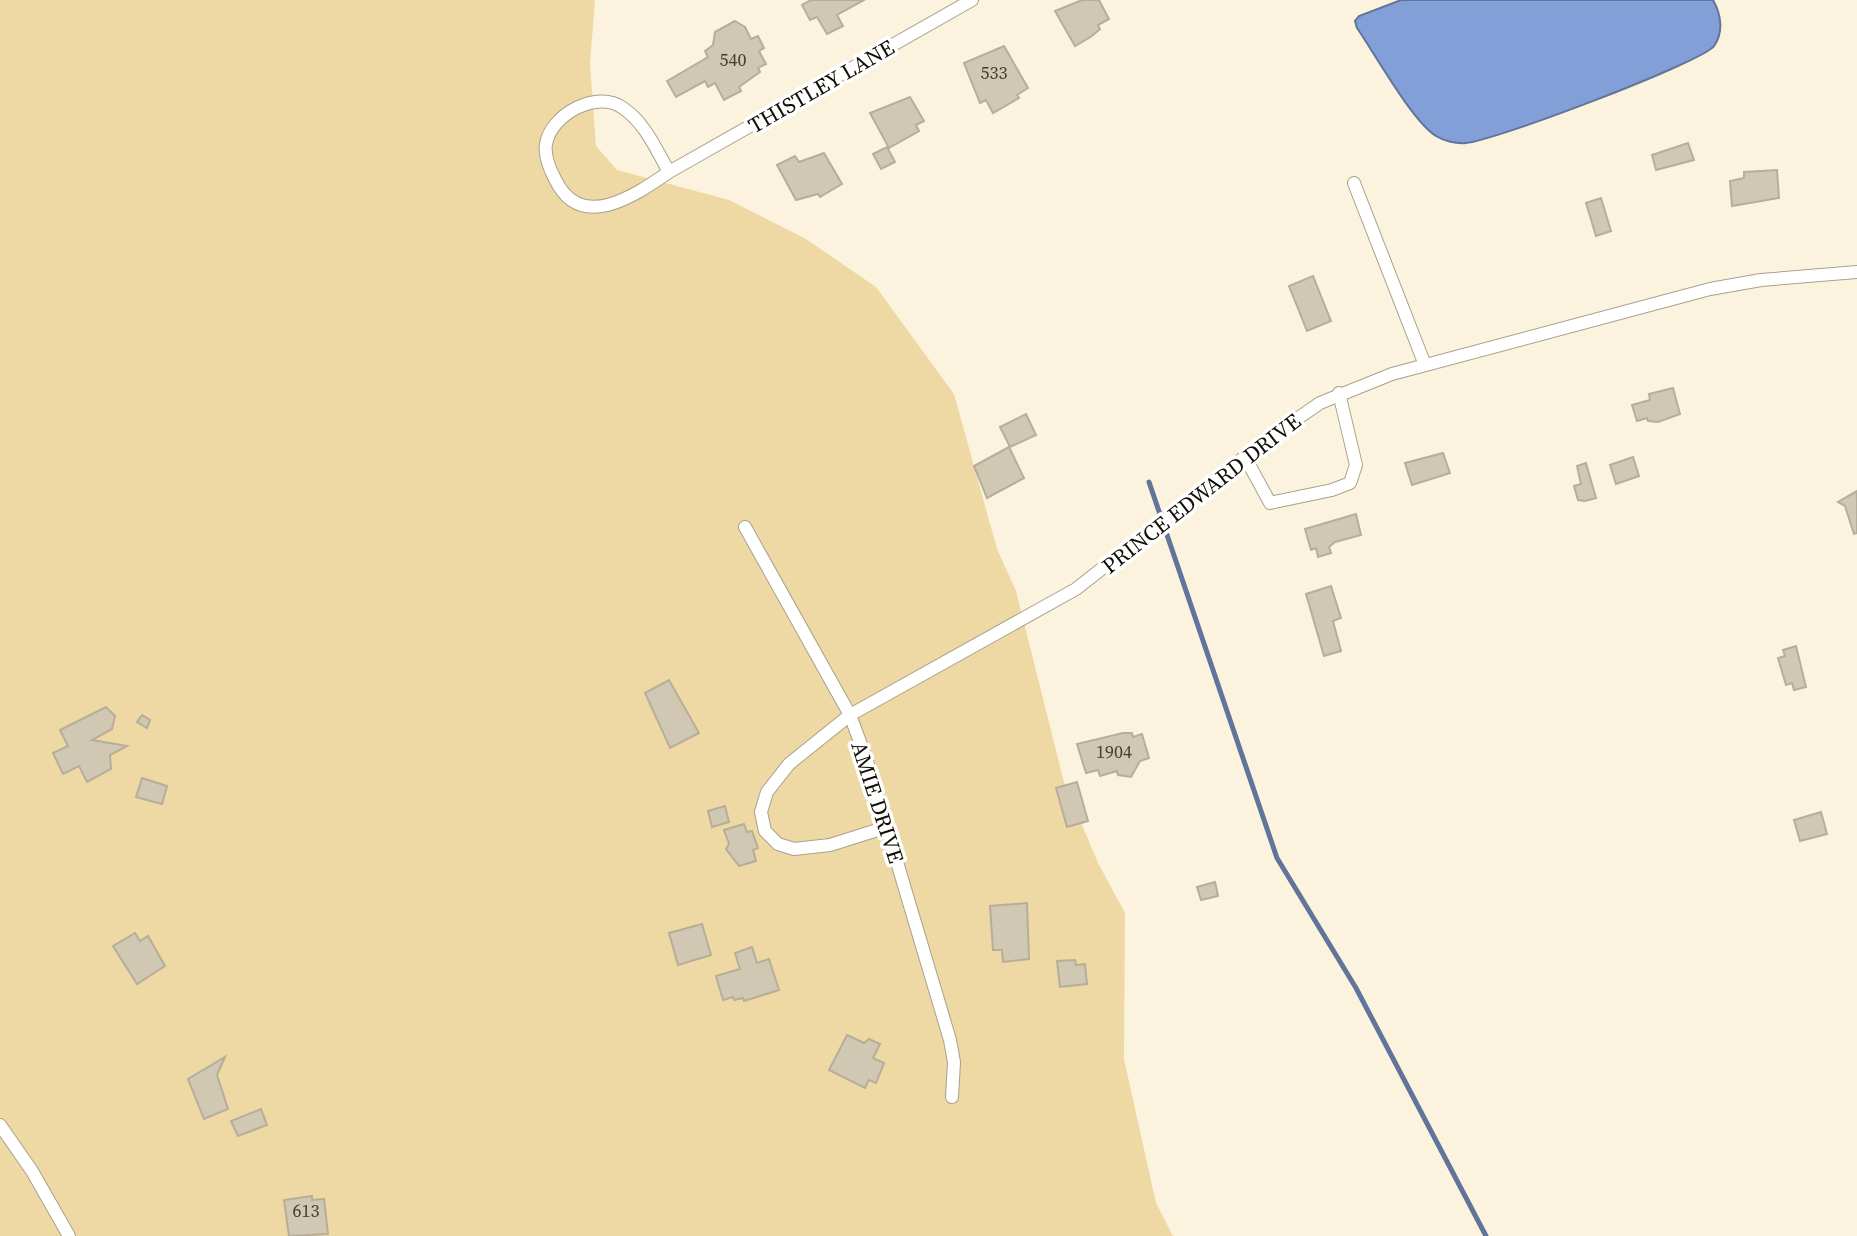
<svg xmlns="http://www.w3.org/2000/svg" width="1857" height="1236" viewBox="0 0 1857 1236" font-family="'Source Serif 4',serif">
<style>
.green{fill:#eed8a3}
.water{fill:#839fd7;stroke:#617499;stroke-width:2}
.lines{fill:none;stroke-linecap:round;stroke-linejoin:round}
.stream{stroke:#617499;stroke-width:5}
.building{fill:#d1c8b3;stroke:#b7ae9a;stroke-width:2}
.minor-casing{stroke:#a9a18d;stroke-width:14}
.minor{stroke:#fff;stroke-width:12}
.labels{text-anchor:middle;stroke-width:7;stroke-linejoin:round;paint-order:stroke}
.number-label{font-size:18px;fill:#423d33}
.street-label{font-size:22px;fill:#120f08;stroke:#fff}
</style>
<rect width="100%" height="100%" fill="#fcf3de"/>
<polygon class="green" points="0,0 595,0 590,64 596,146 617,170 729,200 806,239 876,287 954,394 997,549 1016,591 1064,782 1098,863 1125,913 1124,1059 1156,1203 1173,1236 0,1236"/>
<path class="water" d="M1401,0H1713C1721,14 1724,32 1714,46C1703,62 1491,142 1466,143C1456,144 1444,141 1436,136C1412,121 1375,54 1357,28L1355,21L1359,16Z"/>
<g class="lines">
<polyline class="stream" points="1149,482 1277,858 1356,988 1486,1236"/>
</g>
<g class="building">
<polygon points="811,0 864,0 837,15 843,26 827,34 817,17 810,20 802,5"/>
<polygon points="1082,0 1099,0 1109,19 1098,25 1100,29 1092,36 1075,46 1055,11"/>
<polygon points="735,21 745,27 751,39 758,36 764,48 759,51 766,64 758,68 760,72 739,87 741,91 724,100 715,83 708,87 705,81 676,97 667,81 708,57 705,51 713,45 715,32"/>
<polygon points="1004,46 1028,88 1017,95 1019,98 993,113 986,100 980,103 964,63"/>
<polygon points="910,97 924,121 916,125 919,131 889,148 870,113"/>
<polygon points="1688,143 1694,160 1656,170 1652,155"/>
<polygon points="887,147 895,162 881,169 873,154"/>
<polygon points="824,153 842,184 820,197 818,194 796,200 777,165 795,156 799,162"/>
<polygon points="1777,170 1779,198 1732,206 1730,181 1744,178 1744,172"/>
<polygon points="1601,198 1611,231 1596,236 1586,203"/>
<polygon points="1313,276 1331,321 1307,331 1289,286"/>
<polygon points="1673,388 1680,414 1658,422 1648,421 1647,418 1637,421 1632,405 1650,400 1649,394"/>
<polygon points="1026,414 1036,435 1010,447 1000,427"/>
<polygon points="1009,447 1024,478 987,498 974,466"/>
<polygon points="1443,453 1450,473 1412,485 1405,463"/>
<polygon points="1633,457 1639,476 1616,484 1610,465"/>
<polygon points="1586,463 1596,498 1585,501 1578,500 1574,486 1581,484 1577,466"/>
<polygon points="1857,491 1857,533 1854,534 1845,506 1838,502"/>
<polygon points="1356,514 1361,535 1335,542 1329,547 1331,553 1318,557 1316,548 1311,550 1305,529"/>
<polygon points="1331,586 1341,618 1333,621 1341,651 1324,656 1306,594"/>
<polygon points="1796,646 1806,687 1794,690 1792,683 1786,685 1778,658 1785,656 1783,650"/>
<polygon points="669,680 699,733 670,748 645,693"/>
<polygon points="106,707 115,716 112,729 92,740 127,746 110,755 111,769 87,782 79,766 63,774 53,753 68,746 60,730"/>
<polygon points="142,715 150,720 147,728 137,722"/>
<polygon points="1123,733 1132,733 1133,737 1142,734 1149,758 1140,761 1131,777 1118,775 1117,771 1100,776 1098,770 1086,773 1077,744"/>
<polygon points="142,778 167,786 162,804 136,797"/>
<polygon points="1077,782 1088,821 1067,827 1056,788"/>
<polygon points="725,806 729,822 712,827 708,811"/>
<polygon points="1821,812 1827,834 1800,841 1794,820"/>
<polygon points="744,824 747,832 752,831 758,848 753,850 756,861 739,866 726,849 729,844 724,830"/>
<polygon points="1215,882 1218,896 1201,900 1197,887"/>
<polygon points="1027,903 1029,959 1003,962 1002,950 993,950 990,906"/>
<polygon points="702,924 711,955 678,965 669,933"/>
<polygon points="135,933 140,941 148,936 165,966 137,984 113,946"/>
<polygon points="752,947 757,963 769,959 779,990 744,1001 743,998 734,1000 733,997 723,1000 716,976 740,969 735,953"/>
<polygon points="1075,960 1076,965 1085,964 1087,984 1060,987 1057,961"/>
<polygon points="847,1035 864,1043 869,1039 880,1044 873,1058 884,1063 876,1083 869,1080 865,1088 829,1070"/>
<polygon points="225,1057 217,1075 228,1109 204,1119 188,1079"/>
<polygon points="261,1109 267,1125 238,1136 231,1121"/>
<polygon points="312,1196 312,1200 324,1199 328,1234 289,1236 284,1200"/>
</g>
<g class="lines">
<defs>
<g id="minor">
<path d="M669,172C656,149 645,123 623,108C598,89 551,114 546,144C544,155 550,170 555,179C581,234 637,194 669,172L972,0"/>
<polyline points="1354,183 1425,365"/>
<polyline points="1245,457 1270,503 1332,490 1350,483 1356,465 1339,393"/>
<polyline points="745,527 850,715 866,758 950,1040 954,1062 952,1097"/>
<polyline points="887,827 830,845 794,849 778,844 765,831 761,812 767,792 789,764 850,715 1076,589 1265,441 1320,403 1392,374 1710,289 1761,280 1857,272"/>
<polyline points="0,1125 32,1171 69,1236"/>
</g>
</defs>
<use href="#minor" class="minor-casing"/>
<use href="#minor" class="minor"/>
</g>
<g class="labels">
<g class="number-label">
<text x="733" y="66">540</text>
<text x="994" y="79">533</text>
<text x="1114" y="758">1904</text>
<text x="306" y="1217">613</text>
</g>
<g class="street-label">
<text transform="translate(821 86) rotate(-30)" y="8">THISTLEY LANE</text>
<text transform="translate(1201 493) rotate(-38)" y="8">PRINCE EDWARD DRIVE</text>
<text transform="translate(878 802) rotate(72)" y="8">AMIE DRIVE</text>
</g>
</g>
</svg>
